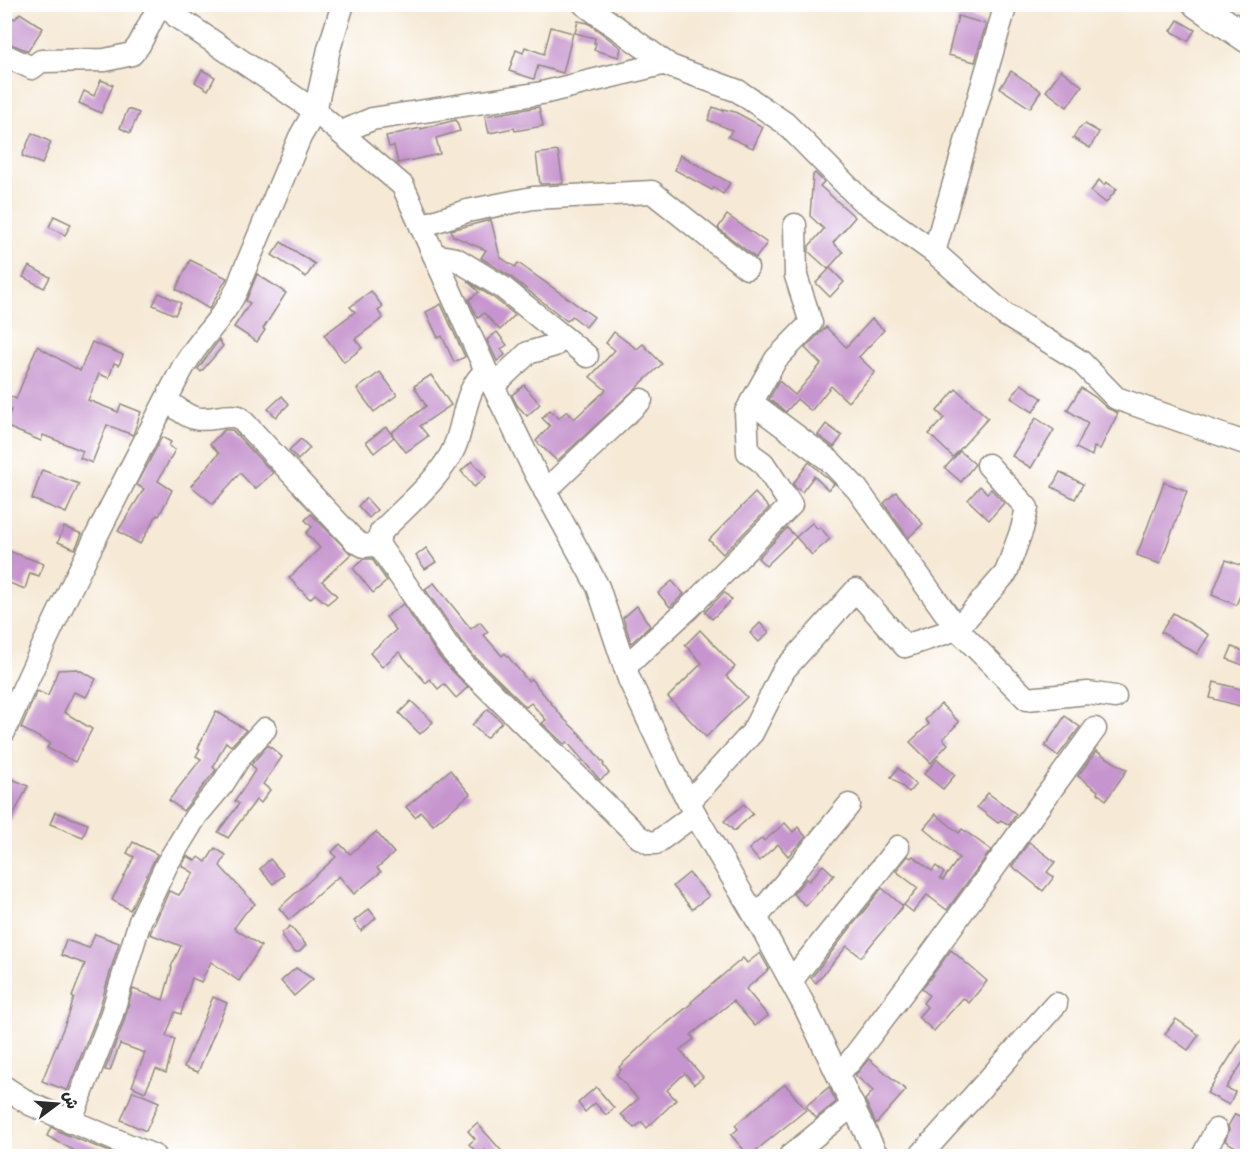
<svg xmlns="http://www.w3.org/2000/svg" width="1252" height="1161" viewBox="0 0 1252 1161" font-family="Caveat,'Playpen Sans Arabic',sans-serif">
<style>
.building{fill:#c694ce}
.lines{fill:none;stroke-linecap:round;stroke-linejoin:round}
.minor-casing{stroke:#908a80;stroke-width:25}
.major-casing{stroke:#908a80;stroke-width:31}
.minor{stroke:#fff;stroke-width:22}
.major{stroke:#fff;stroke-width:28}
</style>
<rect width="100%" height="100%" fill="#fff"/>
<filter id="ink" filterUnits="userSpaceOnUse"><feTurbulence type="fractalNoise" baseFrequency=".0167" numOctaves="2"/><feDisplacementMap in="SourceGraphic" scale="12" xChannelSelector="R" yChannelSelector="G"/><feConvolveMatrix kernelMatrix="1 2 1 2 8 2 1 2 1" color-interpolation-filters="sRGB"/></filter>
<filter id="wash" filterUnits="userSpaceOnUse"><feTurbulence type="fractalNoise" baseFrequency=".008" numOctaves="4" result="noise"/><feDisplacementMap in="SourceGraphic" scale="24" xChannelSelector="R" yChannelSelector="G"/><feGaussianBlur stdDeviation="1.35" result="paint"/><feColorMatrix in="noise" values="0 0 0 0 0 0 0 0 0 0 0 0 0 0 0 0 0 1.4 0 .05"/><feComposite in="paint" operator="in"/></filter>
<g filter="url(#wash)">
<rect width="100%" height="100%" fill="#f6e9d5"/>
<g id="blocks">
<g class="building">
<polygon points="4,13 15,19 20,13 43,28 28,51 4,41"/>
<polygon points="958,16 986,24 975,62 948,55"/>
<polygon points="1178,20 1195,30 1188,41 1171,31"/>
<polygon points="578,21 588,23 621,48 619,57 594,50 596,43 594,43 595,38 575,33"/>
<polygon points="551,27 573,33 563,73 538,66 534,79 509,71 516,50 523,53 525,47 544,54"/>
<polygon points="202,70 215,77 208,90 195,82"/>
<polygon points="1061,70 1082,86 1067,107 1046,91"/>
<polygon points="1011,71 1041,91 1030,108 1000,88"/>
<polygon points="101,80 113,85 101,113 79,103 84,91 94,96"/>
<polygon points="539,107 543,126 515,131 514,128 489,133 485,116"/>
<polygon points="713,107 723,111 723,109 735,112 763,127 753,148 728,137 732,130 708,120"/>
<polygon points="128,109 139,113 130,133 120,128"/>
<polygon points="456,120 460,131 436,138 440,154 398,163 394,146 389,147 386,136 421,128 421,129"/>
<polygon points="1085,124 1099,132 1090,148 1073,138 1079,128"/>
<polygon points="32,133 51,142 42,164 22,156"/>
<polygon points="558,151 563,183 540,184 536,154"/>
<polygon points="680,155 730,183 723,194 714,188 712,190 675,170"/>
<polygon points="815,173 824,182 820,186 855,217 833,243 843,252 828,269 809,252 809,246 824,229 810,216 813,175"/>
<polygon points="1099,180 1104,185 1106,182 1117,189 1106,203 1091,191"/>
<polygon points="727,215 767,243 756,258 718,228"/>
<polygon points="54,216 71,224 65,235 49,227"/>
<polygon points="491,220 500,257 515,267 518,263 594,317 586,327 572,316 567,321 510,276 481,258 486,250 453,236 451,230"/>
<polygon points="281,242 315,264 306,277 272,255"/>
<polygon points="190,260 227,278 209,309 176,289"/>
<polygon points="29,266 50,277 44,288 23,277"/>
<polygon points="830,268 844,282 830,297 816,283"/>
<polygon points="257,274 286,293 263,329 265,330 257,342 234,327 250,303 246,301"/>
<polygon points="467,281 494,298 515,315 500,330 484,313 478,318 469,300 479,292"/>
<polygon points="371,291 383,307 378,311 383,318 355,339 362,348 344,362 324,335 355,312 350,307"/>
<polygon points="159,293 181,303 175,315 153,305"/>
<polygon points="441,304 465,357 454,362 442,336 438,338 426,312"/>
<polygon points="872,319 884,330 859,357 875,372 848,402 831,386 811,411 797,399 786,412 769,399 779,381 795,395 821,364 805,348 826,327 846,347"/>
<polygon points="497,332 507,345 501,349 505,355 497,361 487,340"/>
<polygon points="614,332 637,349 643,344 662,364 557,461 536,441 550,426 542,418 550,410 559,418 567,411 574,419 606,390 590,377 615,350 606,343"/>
<polygon points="219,340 223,346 201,372 198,369"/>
<polygon points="92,342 123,355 119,365 114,363 109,378 99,374 88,400 118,412 121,404 141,412 133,435 107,425 92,463 80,458 83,451 43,435 41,441 5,426 11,410 4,407 4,393 16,399 37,346 80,371"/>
<polygon points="380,372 397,395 374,412 357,389"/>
<polygon points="431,375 451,405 420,426 428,436 406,452 391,433 426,406 414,386"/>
<polygon points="1021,384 1042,398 1033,412 1011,398"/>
<polygon points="524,385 540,404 527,416 517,405 512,395"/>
<polygon points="1081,388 1095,397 1107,408 1118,413 1100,449 1094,447 1092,456 1076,448 1088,423 1067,410"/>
<polygon points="956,389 988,418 953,457 929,434 944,418 937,411"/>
<polygon points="282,396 289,404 276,417 268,409"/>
<polygon points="1036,418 1054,430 1031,468 1012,456"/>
<polygon points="826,424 842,436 834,447 818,435"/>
<polygon points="386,427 394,437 374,453 366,442"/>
<polygon points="224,430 232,430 273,473 255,489 240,473 213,504 191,486 219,453 210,444"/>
<polygon points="162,437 171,442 169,446 175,450 158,481 172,490 159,516 157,515 140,544 118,531 144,489 137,485"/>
<polygon points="301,439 310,448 298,460 289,450"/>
<polygon points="960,451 975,464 961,482 945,468"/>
<polygon points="472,461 486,477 474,487 461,471"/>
<polygon points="809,462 834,484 828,490 814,476 802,492 795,487 793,484"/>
<polygon points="42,470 79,484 66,513 32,499"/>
<polygon points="1060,472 1083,484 1075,499 1052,487"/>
<polygon points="1164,482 1187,491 1160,564 1137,555"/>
<polygon points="980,486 987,493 991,489 1004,503 989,520 968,500"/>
<polygon points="896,492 923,524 908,538 884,503"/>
<polygon points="755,493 769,508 723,554 709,540"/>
<polygon points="366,498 377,510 369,518 358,506"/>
<polygon points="311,514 351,554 322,581 337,596 327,604 315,594 310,599 289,578 320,548 306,533 312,527 305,520"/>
<polygon points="812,523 818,529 820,527 830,539 812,555 796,537"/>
<polygon points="64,527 82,534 75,549 58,542"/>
<polygon points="787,528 796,537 766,566 758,558"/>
<polygon points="426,548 436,562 425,569 416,556"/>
<polygon points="9,551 44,564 39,576 30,573 25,589 4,581 4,561"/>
<polygon points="364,559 372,559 387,581 373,593 353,568"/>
<polygon points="1226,560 1248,568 1248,577 1236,605 1212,595"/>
<polygon points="672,581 684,594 670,607 658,593"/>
<polygon points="434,583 471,629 480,622 488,632 484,635 502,656 505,653 528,681 531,679 565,720 579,733 604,764 603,765 609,773 600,780 567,742 564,744 542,723 546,720 531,703 526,707 474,656 461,641 425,589"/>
<polygon points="724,592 732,600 712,619 705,612"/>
<polygon points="403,604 440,658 468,687 456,698 444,684 438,689 430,679 426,683 399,652 382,667 370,653 396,630 386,617"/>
<polygon points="637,606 650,626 631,643 623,618"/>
<polygon points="1173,613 1209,635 1197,654 1161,632"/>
<polygon points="760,623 769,632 759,642 750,633"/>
<polygon points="700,630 735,667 726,676 747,697 706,737 668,697 702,663 685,645"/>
<polygon points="1232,647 1248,653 1248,667 1227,659"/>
<polygon points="77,669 96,679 86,697 74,692 64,712 92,729 75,762 47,748 50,743 21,728 37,691 48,696 58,670"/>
<polygon points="1214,682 1248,691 1248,708 1210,698"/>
<polygon points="411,701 433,722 420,734 399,713"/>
<polygon points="941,704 959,722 943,739 948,744 931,763 910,742 929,724 925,720"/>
<polygon points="488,709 502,722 486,738 472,725"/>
<polygon points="216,711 246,730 231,746 226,742 213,767 216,770 183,811 169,800 201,759 196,756 200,749 198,748"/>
<polygon points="1065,716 1080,727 1058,756 1045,746"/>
<polygon points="268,745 282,757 263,784 270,790 261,803 256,800 228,838 218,832 239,804 235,801 256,769 251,765"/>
<polygon points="1096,751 1127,770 1106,800 1097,793 1098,791 1078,776"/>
<polygon points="937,759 955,775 943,789 924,774"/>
<polygon points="898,768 916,784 909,792 891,777"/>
<polygon points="450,770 470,794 433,825 421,812 415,817 406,807"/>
<polygon points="4,775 28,786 4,833"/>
<polygon points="988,793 1016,814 1009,825 1001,820 998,823 977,807"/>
<polygon points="744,804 753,814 734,831 724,821"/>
<polygon points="55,812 88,824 83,837 50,824"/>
<polygon points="936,814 959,833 962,829 991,850 947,910 927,895 913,912 904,905 918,888 896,871 908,856 911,858 913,856 932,871 936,866 944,873 940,878 943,880 959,858 924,828"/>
<polygon points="785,823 793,832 798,827 806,837 788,856 778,844 759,861 749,849 762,838 764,841"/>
<polygon points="376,832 394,853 377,868 381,872 354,894 339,876 289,920 279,908 336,857 332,852 340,844 350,854"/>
<polygon points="133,842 157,854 130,910 112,900 134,857 127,853"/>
<polygon points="1029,842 1055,862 1047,872 1054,877 1043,891 1012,866"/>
<polygon points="215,848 226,855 220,866 255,904 245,913 234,928 261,946 239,981 211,962 201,982 192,978 181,1014 175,1012 166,1036 175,1039 166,1073 156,1069 145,1092 132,1086 145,1053 120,1044 110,1071 105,1070 123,1024 133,989 163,1000 172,968 171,967 181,946 150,934 169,891 179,895 194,873 182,866 187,856 196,861 199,857 206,862"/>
<polygon points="270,859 284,875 273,884 260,869"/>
<polygon points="823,865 834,875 806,906 793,894 806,879 809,881"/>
<polygon points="689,873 709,896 692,909 673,886"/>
<polygon points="882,888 903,906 861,957 847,946 816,983 811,978"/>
<polygon points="369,909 376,918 361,931 354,921"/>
<polygon points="290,926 306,945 299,952 294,952 282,937 282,933"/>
<polygon points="95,934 119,943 97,1016 66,1094 65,1094 66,1090 42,1081 69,1014 74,998 72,997 85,964 61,955 66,940 89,948"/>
<polygon points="951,950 987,981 969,1003 963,998 934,1031 918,1017 927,1007 923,1003 929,995 922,989"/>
<polygon points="760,953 769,969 746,989 768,1016 755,1026 733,1001 691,1035 694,1039 680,1050 703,1077 694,1084 685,1073 667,1090 676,1100 647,1128 642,1122 634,1128 621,1114 638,1099 616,1074 621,1070 619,1067 654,1034 692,1003 691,1002 743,958 747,963"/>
<polygon points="296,968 313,979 294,996 281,981"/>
<polygon points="213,997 227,1003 198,1072 184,1067"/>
<polygon points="1176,1019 1199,1035 1188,1050 1165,1034"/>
<polygon points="1248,1029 1248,1064 1243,1062 1226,1088 1235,1092 1229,1105 1207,1093"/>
<polygon points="869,1059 906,1090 876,1124 865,1100 873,1091 855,1075"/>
<polygon points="785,1084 806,1110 749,1156 731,1135 738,1129 735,1125"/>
<polygon points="596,1087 614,1108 606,1115 595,1103 585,1112 578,1103"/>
<polygon points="829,1087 836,1102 816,1118 806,1106"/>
<polygon points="133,1091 159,1102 146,1131 121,1120"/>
<polygon points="1235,1114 1248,1120 1248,1154 1225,1141 1229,1130 1228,1126"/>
<polygon points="477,1123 506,1156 490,1156 485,1150 479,1155 469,1144 475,1139 468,1131"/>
<polygon points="51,1127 65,1134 120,1156 84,1156 47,1136"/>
</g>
</g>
</g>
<g filter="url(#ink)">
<use href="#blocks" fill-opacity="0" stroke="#908a80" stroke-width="1.5"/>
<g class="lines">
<defs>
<g id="minor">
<polyline points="167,4 177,17 315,111 403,186 493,386 536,474 598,587 629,679 670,766 695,814 762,928 804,1005 877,1156"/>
<polyline points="584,4 670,66 738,91 785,123 860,199 934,252 1004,314 1080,361 1116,398 1248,444"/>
<polyline points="4,55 32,68 41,61 105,60 132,54 139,45 160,4"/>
<polyline points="342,132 372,119 542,93 666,63"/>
<polyline points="421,226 467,211 533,198 652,192 747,268"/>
<polyline points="934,252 1006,4"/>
<polyline points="434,255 456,259 502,287 587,356"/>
<path d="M486,371C461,391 466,430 450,456C433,485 404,508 381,532L378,540L380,547L450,649L464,665L639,837L650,843H656L695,814"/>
<polyline points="493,386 528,353 555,345 562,336"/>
<path d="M166,400C175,406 185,416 195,418C210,422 225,413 239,417L355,541L364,546L379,544"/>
<polyline points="751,402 830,461 857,489 957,629 1027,699 1088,693 1115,697"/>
<polyline points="545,491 641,400"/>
<polyline points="625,667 689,608 791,505 763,463 748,452 746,412 776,359 811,323 796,276 795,225"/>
<path d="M4,732C58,609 119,490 181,371C198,338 231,313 242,276L300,137L315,111L329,49L343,4"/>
<polyline points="689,802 752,733 784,670 856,590 905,646 957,629 1006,573 1022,529 1027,508 988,465"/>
<polyline points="756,918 849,805"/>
<polyline points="791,981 898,847"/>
<polyline points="837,1072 850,1062 925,963 1095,729"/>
<polyline points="4,1087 30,1104 154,1156"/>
<polyline points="70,1122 110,1020 140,921 167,864 196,816 222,785 241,755 265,729"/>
<polyline points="790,1156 853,1105"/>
<polyline points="920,1156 1056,1004"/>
<polyline points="1203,1156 1216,1130"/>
</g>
<polyline id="major" points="1197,4 1248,39"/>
</defs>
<use href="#minor" class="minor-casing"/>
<use href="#major" class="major-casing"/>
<use href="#minor" class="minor"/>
<use href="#major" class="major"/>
</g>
</g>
<rect width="1252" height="1161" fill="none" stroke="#fff" stroke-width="24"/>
<g transform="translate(57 1104) rotate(74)" stroke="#ffffff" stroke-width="4.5" paint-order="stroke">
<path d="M0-4.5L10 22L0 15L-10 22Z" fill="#2b2b2b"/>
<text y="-9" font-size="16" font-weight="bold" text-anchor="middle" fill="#2b2b2b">ش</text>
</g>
</svg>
